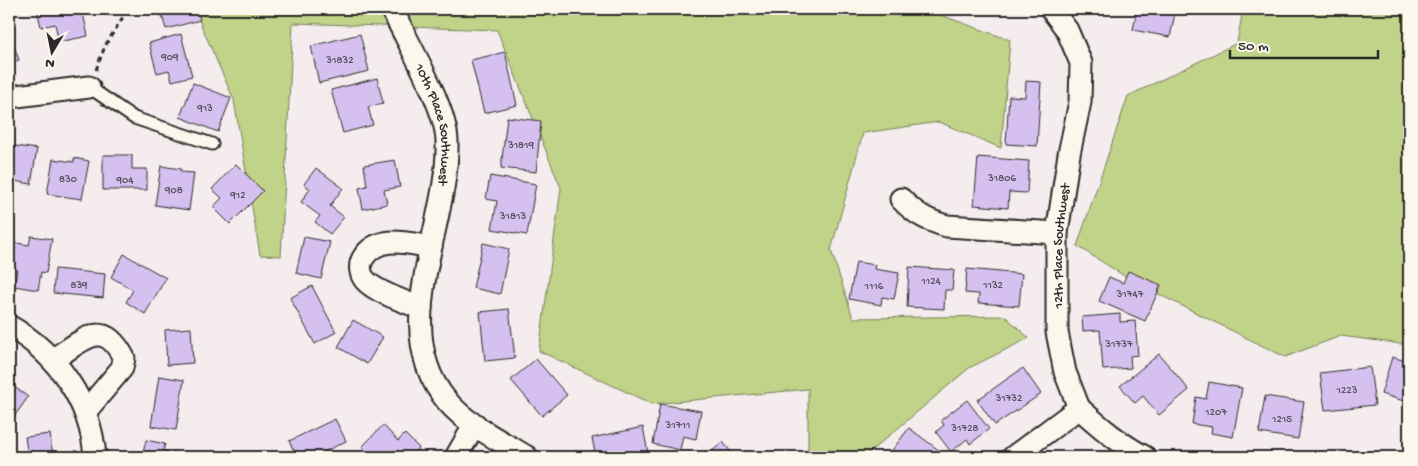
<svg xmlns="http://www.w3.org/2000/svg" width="1418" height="466" viewBox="0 0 1418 466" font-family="'Gochi Hand',sans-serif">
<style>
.green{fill:#c0d388;stroke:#767f5a}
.building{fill:#d6c0f0;stroke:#2b2b2b}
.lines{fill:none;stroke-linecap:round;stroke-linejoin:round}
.lane-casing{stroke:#2b2b2b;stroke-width:15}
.street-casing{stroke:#2b2b2b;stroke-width:25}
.path{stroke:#2b2b2b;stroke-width:3;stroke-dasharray:5 4;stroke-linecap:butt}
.lane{stroke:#fbf7ec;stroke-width:11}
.street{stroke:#fbf7ec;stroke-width:21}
.labels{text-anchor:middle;stroke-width:4;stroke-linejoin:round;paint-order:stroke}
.number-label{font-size:11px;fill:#56505c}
.street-label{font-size:14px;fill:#2b2b2b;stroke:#fbf7ec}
</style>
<rect width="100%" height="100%" fill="#f4eced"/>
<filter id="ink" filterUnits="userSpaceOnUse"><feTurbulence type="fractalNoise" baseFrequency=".02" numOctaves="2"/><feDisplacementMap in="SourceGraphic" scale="10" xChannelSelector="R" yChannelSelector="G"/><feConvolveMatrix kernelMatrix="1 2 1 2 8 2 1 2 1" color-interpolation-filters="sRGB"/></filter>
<g filter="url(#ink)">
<g class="green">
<polygon points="194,9 924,9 1010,40 1001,148 939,122 863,133 831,250 853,318 1005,316 1029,338 969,368 864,457 808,457 808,389 652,404 539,351 561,188 497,30 293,23 281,256 260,255 234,100"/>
<polygon points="1243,9 1409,9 1409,345 1341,336 1285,357 1134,282 1077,246 1128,96 1237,43"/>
</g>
<g class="building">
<polygon points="37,9 82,9 88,36 59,42 55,24 41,27"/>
<polygon points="160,9 197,9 200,20 166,29"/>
<polygon points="1137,9 1176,9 1170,37 1133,30"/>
<polygon points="9,32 19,60 9,64"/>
<polygon points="181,34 192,76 172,81 169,70 157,73 149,43"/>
<polygon points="360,34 369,71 319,83 311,46"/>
<polygon points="505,52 517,105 484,113 471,60"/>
<polygon points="377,78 383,103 368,107 373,125 343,133 331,90"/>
<polygon points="1026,81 1041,82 1037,146 1006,144 1009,96 1025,97"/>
<polygon points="193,83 231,98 218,132 180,117"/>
<polygon points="507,117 541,121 536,172 501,168"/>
<polygon points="9,145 37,149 31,184 9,180"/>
<polygon points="103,155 132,155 132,169 147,169 147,190 103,190"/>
<polygon points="978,157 1029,161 1027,193 1009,192 1008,208 974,205"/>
<polygon points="74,158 89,161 82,199 47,194 53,159 74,162"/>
<polygon points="395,160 400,187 384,190 387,204 363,209 359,188 367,186 364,165"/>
<polygon points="236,164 263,191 230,224 213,207 222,198 212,189"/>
<polygon points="161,166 181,169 181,172 194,173 189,210 155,205"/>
<polygon points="316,168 343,188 330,206 344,217 330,234 315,222 320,216 301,202 310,189 304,184"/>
<polygon points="490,176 536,184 527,235 492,229 497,201 486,199"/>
<polygon points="31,236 52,239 46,273 41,272 38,290 14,286 17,269 9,268 9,242 29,245"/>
<polygon points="304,237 330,242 321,279 296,273"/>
<polygon points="483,243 509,249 500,294 473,288"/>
<polygon points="124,254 166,278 145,314 126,302 133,290 111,277"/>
<polygon points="856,262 875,265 874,269 899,273 894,299 882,297 881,305 849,299"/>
<polygon points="909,267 954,270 952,290 945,290 944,309 907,307"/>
<polygon points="55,269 105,274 103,298 53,293"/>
<polygon points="967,269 1022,274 1019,306 978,303 979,294 965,293"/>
<polygon points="1128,271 1161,285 1145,321 1099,301 1109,277 1123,283"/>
<polygon points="312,286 336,332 315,344 290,298"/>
<polygon points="509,309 515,358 485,361 480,312"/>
<polygon points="1120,314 1120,322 1135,321 1138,355 1130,356 1131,368 1103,370 1100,330 1083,331 1082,317"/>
<polygon points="353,320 383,337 367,364 338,347"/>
<polygon points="191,328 193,363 167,365 165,330"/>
<polygon points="1159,354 1189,390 1159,415 1143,396 1135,403 1120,386"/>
<polygon points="1392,357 1409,362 1409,396 1406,395 1404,401 1381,394"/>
<polygon points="536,359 567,395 542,416 511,380"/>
<polygon points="1370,367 1375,405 1325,410 1320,373"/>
<polygon points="1023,368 1041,394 995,425 977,400"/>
<polygon points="159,376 184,380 176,430 151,426"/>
<polygon points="1209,382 1242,388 1233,437 1211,433 1212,427 1192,424 1196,397 1206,399"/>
<polygon points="9,383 28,397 11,421 9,420"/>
<polygon points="1265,396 1304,402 1298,439 1259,433"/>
<polygon points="967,400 989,429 970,444 967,439 951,452 936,432 944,425 941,420"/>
<polygon points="660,404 701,411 696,439 683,436 680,450 653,444"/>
<polygon points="335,419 346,441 314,457 297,457 289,441"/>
<polygon points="383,425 398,441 405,434 419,448 410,457 373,457 362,447"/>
<polygon points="643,427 648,453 626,457 596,457 592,438"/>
<polygon points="909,428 940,451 935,457 887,457"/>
<polygon points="50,434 53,457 28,457 25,437"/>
<polygon points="146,440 165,444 163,451 185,455 185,457 142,457"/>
<polygon points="723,442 735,457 705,457"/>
</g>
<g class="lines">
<defs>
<polyline id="lane" points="89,87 134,118 212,144"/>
<g id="street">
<path id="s1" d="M392,9C407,42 446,106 447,141C450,223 386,329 447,401C467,425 501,441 527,457"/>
<polyline points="9,97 89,87"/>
<path d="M901,199C915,214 928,221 947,226L1057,233"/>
<path d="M421,308C406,302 375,292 365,280C360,274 359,265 363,258C378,234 407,243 431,247"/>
<path d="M9,326C57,353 91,402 95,457"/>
<path d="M53,359C84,341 102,316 124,358L122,368L86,411"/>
<path d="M1079,408C1100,427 1120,444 1145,457"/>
<polyline points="456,457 475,424"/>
<path id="s2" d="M1013,457L1079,408L1065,372L1057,332V233L1069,154L1080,102L1081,63L1067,30L1051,9"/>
</g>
</defs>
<use href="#lane" class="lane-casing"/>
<use href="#street" class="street-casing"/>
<polyline class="path" points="96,70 105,46 128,9"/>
<use href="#lane" class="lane"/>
<use href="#street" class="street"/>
</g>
</g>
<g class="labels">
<g class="number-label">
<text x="170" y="60">909</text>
<text x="340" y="63">31832</text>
<text x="205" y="111">913</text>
<text x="521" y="148">31819</text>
<text x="1002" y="181">31806</text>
<text x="68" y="182">830</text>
<text x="125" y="183">904</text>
<text x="174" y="193">908</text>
<text x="238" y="198">912</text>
<text x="513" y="219">31813</text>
<text x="931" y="284">1124</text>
<text x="79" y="288">839</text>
<text x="993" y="288">1132</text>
<text x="874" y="289">1116</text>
<text x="1130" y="297">31747</text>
<text x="1119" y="347">31737</text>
<text x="1347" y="393">1223</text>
<text x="1009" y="401">31732</text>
<text x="1216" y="415">1207</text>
<text x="1282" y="422">1215</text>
<text x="678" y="428">31711</text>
<text x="965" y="431">31728</text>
</g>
<g class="street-label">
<text dy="5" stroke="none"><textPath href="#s1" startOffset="125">10th Place Southwest</textPath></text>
<text dy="5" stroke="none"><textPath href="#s2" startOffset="248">12th Place Southwest</textPath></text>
</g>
</g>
<rect width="1418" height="466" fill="none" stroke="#fbf7ec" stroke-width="30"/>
<rect x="15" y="15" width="1388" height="436" fill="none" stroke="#2b2b2b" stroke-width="2" filter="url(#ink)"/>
<g transform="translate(52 52) rotate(190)" stroke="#fbf7ec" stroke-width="4" paint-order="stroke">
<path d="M0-4L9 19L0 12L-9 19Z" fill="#2b2b2b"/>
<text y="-8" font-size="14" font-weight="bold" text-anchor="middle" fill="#2b2b2b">N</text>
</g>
<path d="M1230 50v8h148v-8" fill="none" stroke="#2b2b2b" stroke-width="2.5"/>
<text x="1238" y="50" font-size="15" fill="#2b2b2b" stroke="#fbf7ec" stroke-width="4" paint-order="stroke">50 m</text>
</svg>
